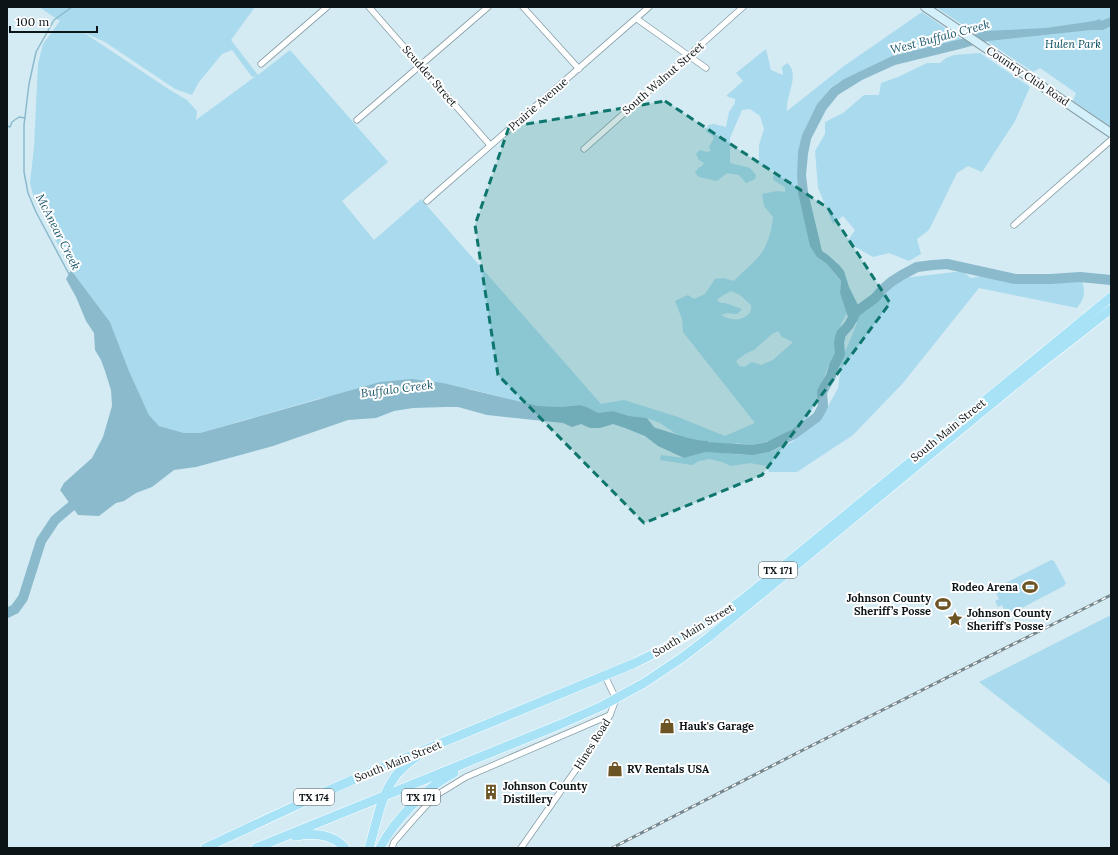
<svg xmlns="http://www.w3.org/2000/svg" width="1118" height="855" viewBox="0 0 1118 855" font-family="Lora,serif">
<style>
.green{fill:#aadaed;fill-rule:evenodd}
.water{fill:#8abacc}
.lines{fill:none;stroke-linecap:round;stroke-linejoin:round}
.stream{stroke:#8abacc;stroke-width:1.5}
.river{stroke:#8abacc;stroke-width:10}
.street-casing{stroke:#889ea6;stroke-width:7}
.secondary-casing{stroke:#889ea6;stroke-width:10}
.primary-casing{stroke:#fff;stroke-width:10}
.street{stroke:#fff;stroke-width:5.5}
.secondary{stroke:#d3f0fb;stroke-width:8}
.primary{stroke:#a7e2f7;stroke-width:9}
.rail-casing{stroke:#76868c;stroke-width:3}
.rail{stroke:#fff;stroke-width:1.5;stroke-dasharray:4.5;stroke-linecap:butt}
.marked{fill:#0f766e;fill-opacity:0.2;stroke:#0f766e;stroke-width:3;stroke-dasharray:8 5;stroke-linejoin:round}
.labels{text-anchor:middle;stroke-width:4;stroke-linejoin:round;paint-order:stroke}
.shield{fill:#fff;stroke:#555a5d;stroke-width:1}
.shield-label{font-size:10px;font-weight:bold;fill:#0c1417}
.park-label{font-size:11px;font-style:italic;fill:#00475b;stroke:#fff}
.street-label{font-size:11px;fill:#0c1417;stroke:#fff}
.poi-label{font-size:11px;font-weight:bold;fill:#0c1417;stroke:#fff;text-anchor:start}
.water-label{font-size:12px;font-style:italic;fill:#1c596e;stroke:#fff}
</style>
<rect width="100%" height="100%" fill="#d4ebf4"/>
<g class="green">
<path d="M39,7H255L231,40L258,75L290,50L388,162L342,201L374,240L421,199L601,404L624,400L678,417L725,436L755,423L683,332L682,319L675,301L688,295L694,299L705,294L715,279L723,278L734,281C744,270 760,259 766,245C770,236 772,227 773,217L764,206L762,194L777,191L785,192V187L773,180L774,171L766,169L759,163V145L764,129L760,116L750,109L742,110L730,138V163L750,168L756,175L755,179L746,183L739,175L727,173L717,181L699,177L695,173L698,168L702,166L704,163L699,160L696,154L700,150L707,152L711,151L709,147L714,138L712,135L706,132L708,125L714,124L726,127L729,112L735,103V99L726,96L743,81L736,73L766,49L771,70L783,75L782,67L787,63C801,74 785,96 787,111L844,66L922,12L961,39L892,56L844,79L831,88L817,104L802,135L797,175L798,193L802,210L817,257L827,264L841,282L840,293L847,313L841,324L837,339L835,356L828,366L813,409L806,420L774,440L751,445L737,443L725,445L681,437L660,423L647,418L629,416L613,411L598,413L587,407L580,405L561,407L538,406L519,403L509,399L470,389L321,398L200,433H184L159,426L149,415L129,371L110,322L71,270L34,199L30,183L34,147L38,64L43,44L60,21ZM83,32L105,42L175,89L192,95L199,82L222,54L232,50L252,77L256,76L196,120L197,111L187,100L170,90ZM731,291L740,295L751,305C753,316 740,321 731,319C728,318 724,317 721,315L727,313L737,314L742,309L725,303H720L717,300L722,296ZM778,331L782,337L793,342L773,360L761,365L752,362L744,367L739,366L736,361L745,354L754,350L772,334Z"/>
<polygon points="936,7 1111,7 1111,127 1073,101 1076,93 1040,68 1033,72"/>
<polygon points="980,53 1030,87 1015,121 982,172 968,166 957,173 929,230 917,239 921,254 909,261 889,253 873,257 847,242 855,230 843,216 833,224 818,188 815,151 825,134 825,122 843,113 864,95 879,95 881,83 898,77 927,63 940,63 946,58 954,55"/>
<path d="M955,272H963L971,278L982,276L993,277L1002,281H1020L1048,283L1061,280L1082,281C1086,293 1084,299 1077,308L979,288L903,383L853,435L797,472H769L767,466L750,463L731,466L722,462L709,459L699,461L692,465L660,460L661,455L684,458L709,451L741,455L758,454L773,451L792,442L824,414L838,388L840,374L841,362L857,323V316L868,309L883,294L904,278Z"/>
<polygon points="1051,560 1054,561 1066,583 1064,586 1010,614 1006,613 1002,605 998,607 995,601 999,599 995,591 996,588"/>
<polygon points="1111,615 1111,785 979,682"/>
</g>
<g class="water">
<polygon points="1111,17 1111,26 1103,30 1091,30 988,41 964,48 895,65 862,80 838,95 826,110 811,139 808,154 806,175 808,192 822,251 828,255 839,265 844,271 849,287 858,305 857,322 852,322 848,317 840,293 841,281 827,264 817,257 810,246 798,193 797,175 798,152 802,135 817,104 831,88 844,79 892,56 961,39 985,31 1046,28 1094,21 1100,19 1101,21"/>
<path d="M71,270L110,322L129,371L149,415L159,426L184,433H200L380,382L411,379L443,383L538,406L561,407L580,405L587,407L598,413L613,411L629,416L647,418C670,450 676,439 708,441L709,451L684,458L658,446L645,436L625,428L613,424L600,428H590L581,424L572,427L563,423L487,415L458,407H446L413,408L394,411L376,418L348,420L273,446L196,467L174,470L152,487L136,493L124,501L116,503L99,516L78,515L60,490L64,483L92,458L103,437L112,406L111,390L105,371L101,360L95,350L94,333L86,321L76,297L66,279Z"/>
</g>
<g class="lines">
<g class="stream">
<polyline points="7,126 10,127 12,122 19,117 25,118"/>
<polyline points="70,276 36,212 28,193 24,172 24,125 29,84 36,52 54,20 72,7"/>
</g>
<g class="river">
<polyline points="649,431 687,443 707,447 752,450 768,447 794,434 817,417 820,412 823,406 822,392 831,376 834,366 840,354 839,342 841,334 849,325 856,312 875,298 883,289 891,282 902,275 917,267 933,265 947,264 1015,279 1051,279 1080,277 1111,280"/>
<polyline points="7,613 15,609 23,598 41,541 55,520 81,498"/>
</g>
<defs>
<g id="street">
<polyline points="369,7 490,145"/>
<polyline points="523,7 579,69"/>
<polyline points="637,19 706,68"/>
<polyline points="261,64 327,7"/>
<polyline points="357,120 488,7"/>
<polyline points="584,149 743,7"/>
<polyline points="427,201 649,7"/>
<polyline points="1014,225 1111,140"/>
<polyline points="392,848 394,842 414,819 435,796 466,777 610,715"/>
<polyline points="521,848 591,748 610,715 616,699 605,676"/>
</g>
<polyline id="secondary" points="925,7 1111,133"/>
<g id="primary">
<path d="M295,836C314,833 331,833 345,848"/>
<path d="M205,848L325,792L371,772L635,663C674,644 712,623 747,596L1111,297"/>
<polyline points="256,848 559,725 602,706 644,683 683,657 709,637 1034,369 1111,309"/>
<path d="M369,848C376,825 380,798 394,778C400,769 409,763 417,756"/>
<path d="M380,848C394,821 426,787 454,773"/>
</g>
</defs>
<use href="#street" class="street-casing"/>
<use href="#secondary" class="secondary-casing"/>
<use href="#primary" class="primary-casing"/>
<use href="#street" class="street"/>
<use href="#secondary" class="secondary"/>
<use href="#primary" class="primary"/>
<defs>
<polyline id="rail" points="612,848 799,752 1111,595"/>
</defs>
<use href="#rail" class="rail-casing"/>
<use href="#rail" class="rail"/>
</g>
<path class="marked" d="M665,101L828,208L890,303L762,475L644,523L498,375L475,225L509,127Z"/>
<defs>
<symbol id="stadium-bare" viewBox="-9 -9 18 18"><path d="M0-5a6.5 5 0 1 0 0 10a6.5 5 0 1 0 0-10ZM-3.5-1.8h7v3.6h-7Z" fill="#6c5424" stroke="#fff" stroke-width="2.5" paint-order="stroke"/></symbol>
<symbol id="sight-bare" viewBox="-9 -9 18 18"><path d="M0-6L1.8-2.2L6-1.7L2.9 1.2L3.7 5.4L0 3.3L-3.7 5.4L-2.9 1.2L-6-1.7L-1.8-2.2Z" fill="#6c5424" stroke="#fff" stroke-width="2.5" paint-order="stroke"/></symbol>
<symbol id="shop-bare" viewBox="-9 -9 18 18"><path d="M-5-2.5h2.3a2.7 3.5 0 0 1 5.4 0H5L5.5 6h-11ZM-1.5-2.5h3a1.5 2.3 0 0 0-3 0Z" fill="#6c5424" stroke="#fff" stroke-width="2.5" paint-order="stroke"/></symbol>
<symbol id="building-bare" viewBox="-9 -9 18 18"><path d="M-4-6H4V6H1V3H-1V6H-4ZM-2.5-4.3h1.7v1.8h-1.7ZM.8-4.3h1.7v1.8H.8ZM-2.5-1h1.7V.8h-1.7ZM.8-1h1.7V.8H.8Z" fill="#6c5424" stroke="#fff" stroke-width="2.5" paint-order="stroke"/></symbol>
</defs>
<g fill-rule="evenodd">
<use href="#stadium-bare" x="1019" y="576" width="22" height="22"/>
<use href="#stadium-bare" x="932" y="593" width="22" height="22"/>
<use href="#sight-bare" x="944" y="608" width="22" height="22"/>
<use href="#shop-bare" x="656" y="715" width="22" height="22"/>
<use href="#shop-bare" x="604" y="758" width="22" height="22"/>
<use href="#building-bare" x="480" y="781" width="22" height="22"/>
</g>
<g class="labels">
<g class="shield">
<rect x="759" y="562" width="38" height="16" rx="3"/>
<rect x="294" y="789" width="40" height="16" rx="3"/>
<rect x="402" y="789" width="38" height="16" rx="3"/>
</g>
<g class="shield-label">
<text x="778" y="574">TX 171</text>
<text x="314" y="801">TX 174</text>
<text x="421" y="801">TX 171</text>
</g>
<g class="park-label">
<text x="1073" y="48">Hulen Park</text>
</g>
<g class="street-label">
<text transform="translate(430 76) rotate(49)" y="4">Scudder Street</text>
<text transform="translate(1028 76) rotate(34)" y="4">Country Club Road</text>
<text transform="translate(663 78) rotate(-41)" y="4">South Walnut Street</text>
<text transform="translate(538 104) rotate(-41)" y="4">Prairie Avenue</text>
<text transform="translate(948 430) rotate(-39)" y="4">South Main Street</text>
<text transform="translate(693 630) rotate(-31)" y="4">South Main Street</text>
<text transform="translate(592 744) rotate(-58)" y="4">Hines Road</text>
<text transform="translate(398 761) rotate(-22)" y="4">South Main Street</text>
</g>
<g class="poi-label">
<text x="1018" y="591" text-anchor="end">Rodeo Arena</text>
<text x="931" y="602" text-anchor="end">Johnson County<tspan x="931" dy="13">Sheriff’s Posse</tspan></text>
<text x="967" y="617">Johnson County<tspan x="967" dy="13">Sheriff's Posse</tspan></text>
<text x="679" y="730">Hauk's Garage</text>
<text x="627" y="773">RV Rentals USA</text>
<text x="503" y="790">Johnson County<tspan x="503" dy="13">Distillery</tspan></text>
</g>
<g class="water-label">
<text transform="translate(940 37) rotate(-15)" y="4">West Buffalo Creek</text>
<text transform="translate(58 232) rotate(63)" y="4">McAnear Creek</text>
<text transform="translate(397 389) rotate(-7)" y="4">Buffalo Creek</text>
</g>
</g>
<rect width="1118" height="855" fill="none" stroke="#0c1417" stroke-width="16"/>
<path d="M10 26v6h87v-6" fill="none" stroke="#0c1417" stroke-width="2"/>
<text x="16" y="26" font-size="12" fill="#0c1417" stroke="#ffffff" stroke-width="3" paint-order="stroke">100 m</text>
</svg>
